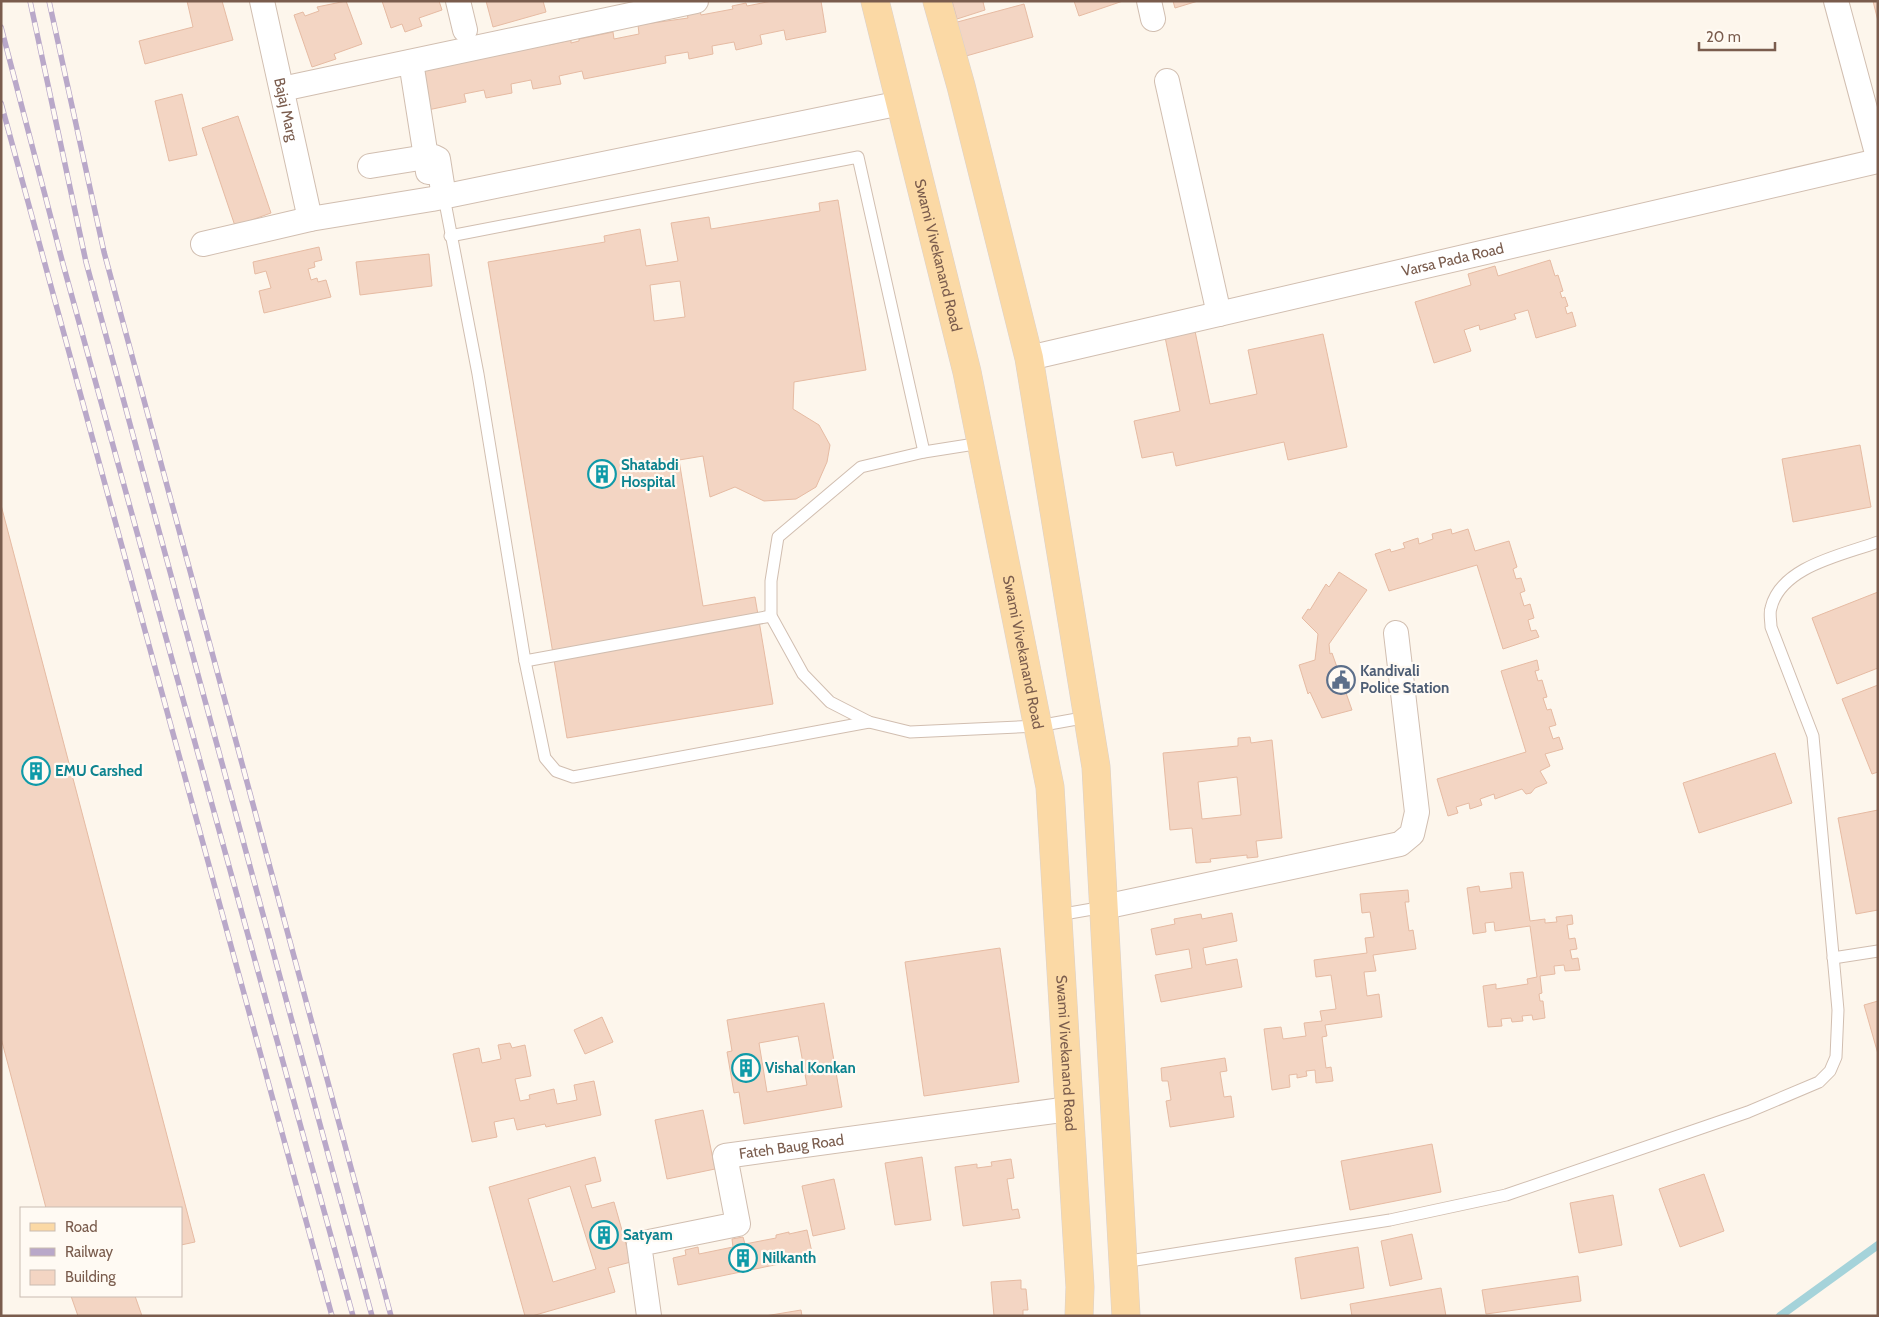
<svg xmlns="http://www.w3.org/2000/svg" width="1879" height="1317" viewBox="0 0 1879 1317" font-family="Cabin,sans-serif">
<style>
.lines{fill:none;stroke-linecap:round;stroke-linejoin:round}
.stream{stroke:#a5d3da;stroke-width:8}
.building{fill:#f3d5c3;stroke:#e6bba3;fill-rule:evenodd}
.service-casing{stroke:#d1beb0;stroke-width:13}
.minor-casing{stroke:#d1beb0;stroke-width:26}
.primary-casing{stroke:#dad1cd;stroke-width:29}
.service{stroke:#fff;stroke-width:11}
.minor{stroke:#fff;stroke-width:24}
.primary{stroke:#fbd9a5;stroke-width:28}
.rail-casing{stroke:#b9a8c9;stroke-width:5.5}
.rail{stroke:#fffaf3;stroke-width:4;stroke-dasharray:11;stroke-linecap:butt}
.labels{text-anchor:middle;stroke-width:4.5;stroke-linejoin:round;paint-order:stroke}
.street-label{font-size:15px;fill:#7a5c4d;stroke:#fffaf3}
.culture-label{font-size:15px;font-weight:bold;fill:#0d838f;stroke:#fffaf3;text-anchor:start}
.service-label{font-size:15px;font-weight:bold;fill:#4e5e75;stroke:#fffaf3;text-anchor:start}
</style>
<rect width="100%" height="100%" fill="#fdf6ec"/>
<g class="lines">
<polyline class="stream" points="1780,1316 1878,1245"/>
</g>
<g class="building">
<polygon points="187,1 222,1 233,40 145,64 139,41 193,27"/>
<polygon points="346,1 362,44 334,54 336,59 312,67 294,15 303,12 305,16 319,11 317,7"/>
<polygon points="382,1 439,1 442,10 419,18 422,26 405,32 402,24 391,28"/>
<polygon points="486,1 543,1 546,12 493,27"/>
<polygon points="772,1 821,1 826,32 786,40 784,30 760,35 762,44 736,50 734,42 712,46 713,54 689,59 688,52 665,56 666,63 584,79 582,71 559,76 561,84 533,89 531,80 511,84 512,93 486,98 484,90 464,94 466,102 423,111 421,70 548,40 549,45 571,40 571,43 579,41 579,39 613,32 614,39 639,34 638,25 688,18 687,14 700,11 701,15 733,9 732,6 746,3 747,6"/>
<polygon points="952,1 987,1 983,2 985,10 957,19"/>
<polygon points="1074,1 1123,1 1079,16"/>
<polygon points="1173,1 1198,1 1175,8"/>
<polygon points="1873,1 1878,1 1878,21"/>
<polygon points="1024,4 1033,37 959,58 950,24"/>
<polygon points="182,94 197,155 169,161 155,101"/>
<polygon points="238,116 271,213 235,226 202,128"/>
<path d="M838,200L866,370L794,382L793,409L819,425L830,445L827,462L816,487L796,499L764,501L735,487L710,497L703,456L679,460L703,606L755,597L773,704L567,738L488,262L605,242L604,236L640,229L646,266L678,261L671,223L709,217L711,229L820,211L819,203ZM680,281L685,317L654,321L650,285Z"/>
<polygon points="319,247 322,260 314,262 315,267 308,269 311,280 317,278 318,282 326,280 331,297 264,313 259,291 271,288 266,271 255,274 253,262"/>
<polygon points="429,254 432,286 360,295 356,262"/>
<polygon points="1550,260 1555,276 1558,275 1563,291 1560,292 1562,298 1565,297 1568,306 1565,307 1567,314 1572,312 1576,326 1536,338 1528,310 1514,314 1516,319 1480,330 1479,325 1464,330 1471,351 1434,363 1415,302 1471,285 1468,274 1495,266 1498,276"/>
<polygon points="1195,331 1210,404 1257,394 1248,350 1323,334 1347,447 1288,460 1284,442 1176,466 1173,452 1142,458 1134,421 1180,411 1165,337"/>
<polygon points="1860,445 1871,507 1793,522 1782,459"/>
<polygon points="1,505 195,1242 181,1245 181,1208 46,1208 1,1038"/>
<polygon points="1451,529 1452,534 1468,529 1475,551 1509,541 1517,567 1513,569 1516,579 1521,578 1525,591 1520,593 1524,606 1530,604 1534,618 1528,620 1531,631 1536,630 1539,637 1503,649 1477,565 1389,591 1375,554 1390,549 1391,552 1405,548 1403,543 1418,538 1419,544 1433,539 1432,534"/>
<polygon points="1339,572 1367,590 1329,644 1330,654 1332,653 1352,710 1322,718 1310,692 1308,694 1299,665 1315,660 1318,634 1302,618 1308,609 1310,610 1326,584 1329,587"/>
<polygon points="1878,592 1878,668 1837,684 1812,618"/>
<polygon points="1537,660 1539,670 1535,671 1538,681 1542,680 1547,697 1543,698 1547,710 1551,709 1556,725 1549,727 1553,739 1559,737 1563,749 1545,754 1550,766 1540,771 1547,783 1535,788 1531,793 1526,794 1522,789 1495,799 1494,794 1480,799 1482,805 1470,809 1469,803 1456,807 1458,813 1448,816 1437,779 1526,752 1501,671"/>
<polygon points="1878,685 1878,772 1872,774 1842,699"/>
<path d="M1250,737L1251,743L1272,740L1282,838L1256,841L1258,857L1247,858V855L1210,859L1211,862L1196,863L1192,828L1170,830L1163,753L1238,746V738ZM1237,777L1241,815L1202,819L1198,782Z"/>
<polygon points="1775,753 1792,803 1699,833 1683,783"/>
<polygon points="1878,810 1878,910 1856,914 1838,818"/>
<polygon points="1523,872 1530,921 1545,919 1545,923 1557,922 1556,917 1572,915 1573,924 1567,925 1569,939 1575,938 1577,949 1570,950 1572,959 1578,958 1580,970 1565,971 1564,965 1554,966 1555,974 1540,976 1542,993 1539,994 1540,1001 1543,1001 1545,1018 1533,1020 1532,1015 1522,1016 1523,1021 1512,1022 1511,1018 1501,1019 1502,1026 1488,1027 1483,986 1496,984 1496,989 1528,984 1527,979 1537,977 1530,926 1495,931 1494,922 1485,923 1486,932 1473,934 1467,888 1479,886 1480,892 1512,888 1510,873"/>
<polygon points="1408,890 1409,902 1405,902 1409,931 1413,930 1416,949 1373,955 1376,971 1364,972 1367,996 1379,994 1382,1017 1325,1025 1327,1036 1322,1037 1326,1068 1331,1067 1333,1081 1316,1083 1315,1070 1306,1071 1307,1076 1297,1078 1297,1074 1289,1075 1290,1087 1272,1090 1264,1029 1281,1027 1283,1039 1306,1036 1304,1023 1322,1021 1320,1011 1336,1009 1331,975 1316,977 1314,960 1367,953 1365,938 1374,937 1370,912 1362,913 1360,894"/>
<polygon points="1232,913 1237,941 1203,948 1206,965 1237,959 1242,987 1161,1002 1155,975 1192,968 1189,949 1156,955 1151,929 1175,924 1174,919 1201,914 1202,919"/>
<polygon points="1000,948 1019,1082 924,1096 905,962"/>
<polygon points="1878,1001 1878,1054 1864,1005"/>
<path d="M824,1003L842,1107L744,1124L739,1092L734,1093L727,1052L732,1051L727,1020ZM798,1036L807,1085L767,1092L759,1043Z"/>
<polygon points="602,1017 613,1042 585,1054 574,1030"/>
<polygon points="510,1043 512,1048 525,1045 531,1076 515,1079 520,1101 530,1099 529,1095 554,1089 557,1104 577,1100 574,1085 594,1081 601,1115 546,1127 545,1124 517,1130 514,1118 494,1122 497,1137 472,1142 453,1054 479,1048 482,1063 501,1059 498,1045"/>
<polygon points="1225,1058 1227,1071 1220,1072 1224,1097 1231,1096 1234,1117 1170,1127 1166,1101 1171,1100 1168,1081 1162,1081 1161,1068"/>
<polygon points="703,1110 715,1169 667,1179 655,1120"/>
<polygon points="1432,1144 1441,1192 1350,1210 1341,1161"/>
<path d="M595,1157L601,1181L585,1185L592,1208L614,1202L631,1262L608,1268L615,1292L532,1316H525L489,1187ZM570,1186L596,1269L553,1282L528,1199Z"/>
<polygon points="922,1157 931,1220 895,1225 885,1163"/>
<polygon points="1011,1159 1014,1178 1007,1179 1012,1210 1018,1209 1020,1218 963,1226 955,1167 977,1164 977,1168 992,1166 991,1162"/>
<polygon points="1704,1174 1724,1231 1680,1247 1659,1189"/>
<polygon points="834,1179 845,1229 813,1236 802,1186"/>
<polygon points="1613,1195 1622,1245 1579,1253 1570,1203"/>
<polygon points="807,1230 813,1257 678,1285 673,1258 686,1255 685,1250 698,1247 699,1254 733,1247 732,1239 743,1237 745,1244 776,1238 776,1235 789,1232 789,1234"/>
<polygon points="1412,1234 1422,1279 1390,1286 1381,1241"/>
<polygon points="1358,1247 1364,1288 1301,1299 1295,1258"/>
<polygon points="1578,1276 1581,1301 1486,1314 1482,1290"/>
<polygon points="1021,1280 1021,1289 1026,1289 1028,1310 1023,1310 1023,1316 994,1316 991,1282"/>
<polygon points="1441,1288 1446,1316 1352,1316 1350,1304"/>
<polygon points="71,1296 135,1296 142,1316 78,1316"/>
<polygon points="801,1310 802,1316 765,1316"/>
</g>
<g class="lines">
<defs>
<g id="service">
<polyline points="444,197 478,374 525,661 545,758 556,771 573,777 869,722"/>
<polyline points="450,236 858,157 924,452"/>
<polyline points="981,443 924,452 861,467 778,537 771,581 771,616 803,674 830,702 869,722 910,732 1038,726 1088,717"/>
<polyline points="525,661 771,616"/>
<polyline points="1058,915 1104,907"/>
<polyline points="1833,958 1878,951"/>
<path d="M1123,1262L1390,1220L1506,1195L1748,1112L1819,1082L1830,1071L1836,1057L1838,1010L1813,736L1771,627C1771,621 1769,613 1771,608C1781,566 1843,555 1878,542"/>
</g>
<g id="minor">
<path id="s1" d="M262,1L310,219"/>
<polyline points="458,1 465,30"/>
<polyline points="1149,1 1153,19"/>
<polyline points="1836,1 1878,157"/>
<polyline points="411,62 426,157 434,157 438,159 444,197"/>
<polyline points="1167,81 1219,314"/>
<polyline points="282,89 696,1"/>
<polyline points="370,166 426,157 428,172"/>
<polyline points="203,244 310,219 432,199 901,103"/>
<path id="s2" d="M1029,358L1878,161"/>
<polyline points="1104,907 1400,844 1412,834 1417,812 1396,633"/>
<path id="s3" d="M649,1316L639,1244L738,1224L725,1156L1069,1109"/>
</g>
<g id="primary">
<path id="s4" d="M875,1L967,372L1050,787L1080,1287L1079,1316"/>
<polyline points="937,1 961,86 1029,358 1096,767 1126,1316"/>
</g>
</defs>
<use href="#service" class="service-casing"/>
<use href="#minor" class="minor-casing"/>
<use href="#primary" class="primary-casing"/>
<use href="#service" class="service"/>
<use href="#minor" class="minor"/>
<use href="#primary" class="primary"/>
<defs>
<g id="rail">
<polyline points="30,1 86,262 372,1316"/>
<polyline points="49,1 104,252 391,1316"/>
<polyline points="1,27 63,264 353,1316"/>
<polyline points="1,103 332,1316"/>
</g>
</defs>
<use href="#rail" class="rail-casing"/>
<use href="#rail" class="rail"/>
</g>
<defs>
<symbol id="building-ring" viewBox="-11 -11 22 22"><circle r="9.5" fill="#fffaf3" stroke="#0f9aa8" stroke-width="1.5"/><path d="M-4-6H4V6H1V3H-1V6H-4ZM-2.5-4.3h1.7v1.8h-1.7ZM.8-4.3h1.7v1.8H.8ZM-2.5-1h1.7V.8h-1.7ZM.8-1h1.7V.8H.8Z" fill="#0f9aa8"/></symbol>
<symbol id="civic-ring" viewBox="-11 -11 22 22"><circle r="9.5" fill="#fffaf3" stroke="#5c6f8a" stroke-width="1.5"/><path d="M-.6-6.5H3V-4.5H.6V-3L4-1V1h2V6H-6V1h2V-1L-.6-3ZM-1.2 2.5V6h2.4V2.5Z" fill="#5c6f8a"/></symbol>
</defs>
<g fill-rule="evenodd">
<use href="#building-ring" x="586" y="458" width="32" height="32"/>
<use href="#civic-ring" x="1325" y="664" width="32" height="32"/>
<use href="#building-ring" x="20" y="755" width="32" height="32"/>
<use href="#building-ring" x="730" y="1052" width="32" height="32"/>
<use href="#building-ring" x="588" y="1219" width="32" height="32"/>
<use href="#building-ring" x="727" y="1242" width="32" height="32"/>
</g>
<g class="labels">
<g class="street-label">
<text dy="5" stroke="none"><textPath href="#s1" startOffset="111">Bajaj Marg</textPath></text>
<text dy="5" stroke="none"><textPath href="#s4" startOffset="262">Swami Vivekanand Road</textPath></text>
<text dy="5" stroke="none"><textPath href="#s2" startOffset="435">Varsa Pada Road</textPath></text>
<text dy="5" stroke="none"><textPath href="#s4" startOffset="668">Swami Vivekanand Road</textPath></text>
<text dy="5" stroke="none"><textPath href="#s4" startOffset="1072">Swami Vivekanand Road</textPath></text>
<text dy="5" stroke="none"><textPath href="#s3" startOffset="310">Fateh Baug Road</textPath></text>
</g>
<g class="culture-label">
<text x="621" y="470">Shatabdi<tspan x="621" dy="17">Hospital</tspan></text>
<text x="55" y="776">EMU Carshed</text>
<text x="765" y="1073">Vishal Konkan</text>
<text x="623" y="1240">Satyam</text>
<text x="762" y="1263">Nilkanth</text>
</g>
<g class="service-label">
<text x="1360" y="676">Kandivali<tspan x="1360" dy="17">Police Station</tspan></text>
</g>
</g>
<rect width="1879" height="1317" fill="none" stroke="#7a5c4d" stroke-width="5"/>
<rect x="20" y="1207" width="162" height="90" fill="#fffaf3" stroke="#cabbb1"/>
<rect x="30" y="1223" width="25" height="8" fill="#fbd9a5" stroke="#cabbb1"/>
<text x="65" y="1232" font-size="15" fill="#7a5c4d">Road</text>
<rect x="30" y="1248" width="25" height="8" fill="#b9a8c9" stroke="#cabbb1"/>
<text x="65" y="1257" font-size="15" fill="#7a5c4d">Railway</text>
<rect x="30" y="1270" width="25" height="15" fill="#f3d5c3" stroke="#cabbb1"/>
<text x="65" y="1282" font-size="15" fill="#7a5c4d">Building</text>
<path d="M1699 42v8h76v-8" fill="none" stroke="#7a5c4d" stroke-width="2.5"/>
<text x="1706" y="42" font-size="15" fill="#7a5c4d" stroke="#fffaf3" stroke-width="4" paint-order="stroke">20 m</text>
</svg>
